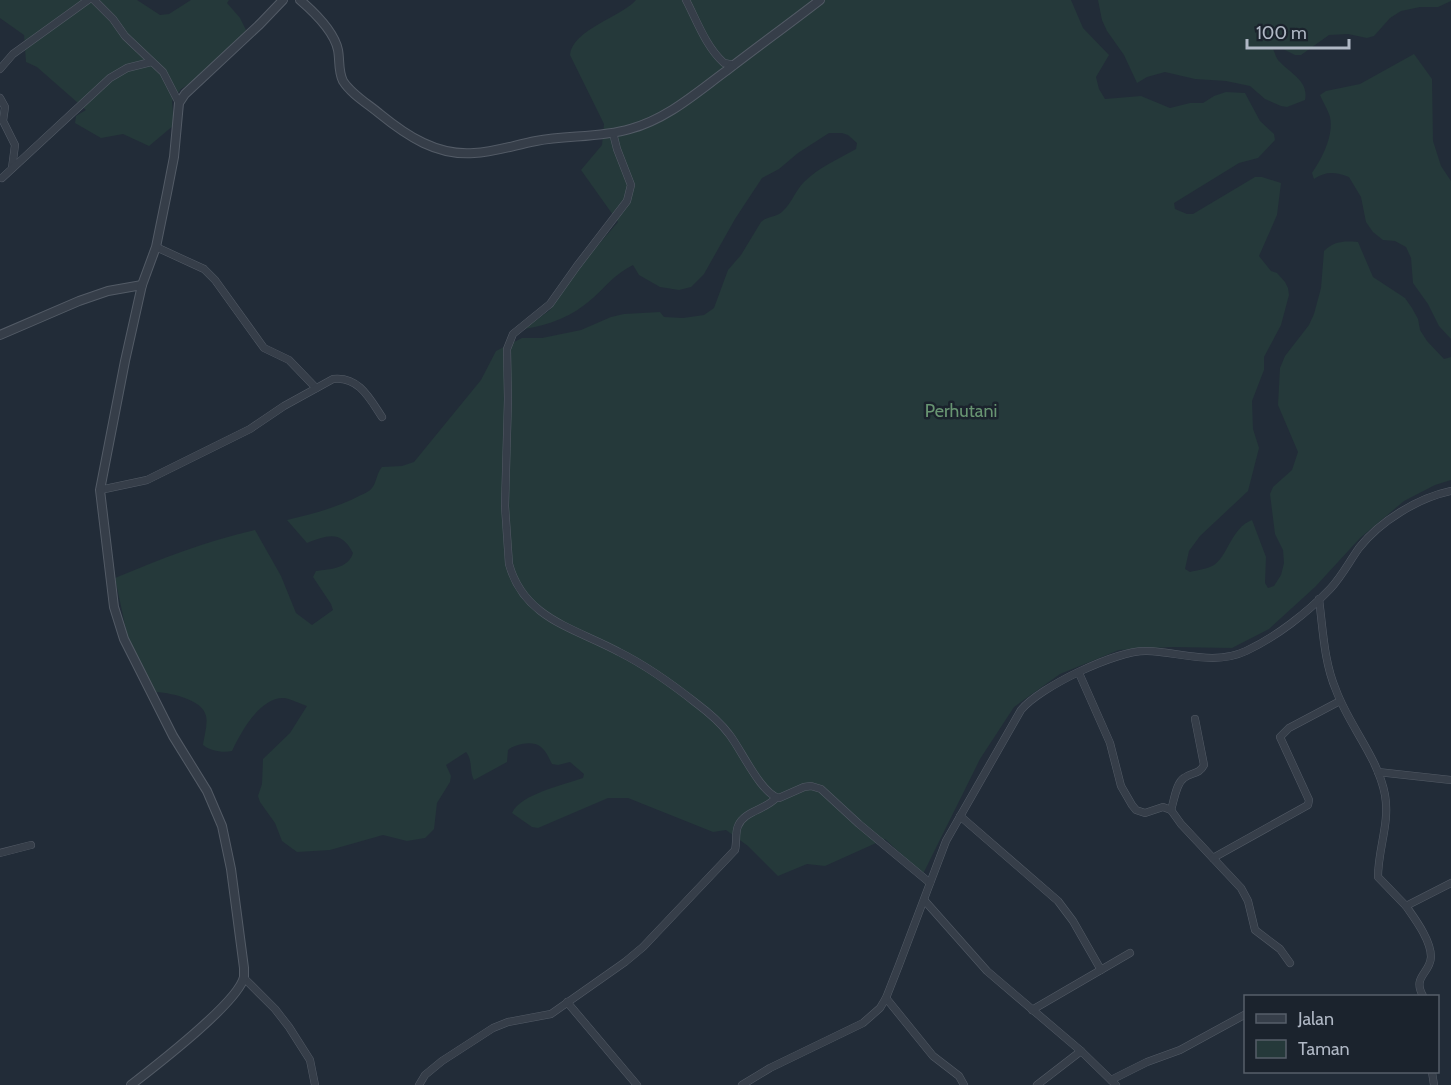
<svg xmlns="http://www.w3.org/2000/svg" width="1451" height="1085" viewBox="0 0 1451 1085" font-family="Cabin,sans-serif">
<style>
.green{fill:#25393a}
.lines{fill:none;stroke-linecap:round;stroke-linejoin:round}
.minor-casing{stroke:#535b66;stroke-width:8}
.tertiary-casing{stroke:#535b66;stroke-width:10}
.minor{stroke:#363e49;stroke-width:7}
.tertiary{stroke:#363e49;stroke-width:8}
.labels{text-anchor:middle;stroke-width:5;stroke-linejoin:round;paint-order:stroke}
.park-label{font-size:18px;fill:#689572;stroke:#1b232d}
</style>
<rect width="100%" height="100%" fill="#222c38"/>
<g class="green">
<polygon points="0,0 137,0 160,15 169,14 191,0 229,0 227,3 240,18 247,32 200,77 181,89 172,101 174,125 149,146 123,134 101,138 75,123 76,116 86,110 37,67 26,62 24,35 0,18"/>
<path d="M636,0H1071L1083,28L1109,55L1096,77L1099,89L1105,99L1141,96L1170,108L1190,103H1203L1214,96L1226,92L1245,93L1260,121L1274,134L1275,140L1258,158L1239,163L1174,203L1175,209L1187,214H1193L1255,177H1262L1281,183L1277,215L1259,256L1271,271L1277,273L1285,282L1288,288L1289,295L1281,325L1264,357V370L1252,401L1253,429L1259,448L1248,491L1200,536L1189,551L1185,569L1190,572C1197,570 1208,569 1214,565C1228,556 1231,528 1252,520L1266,557L1265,583L1268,588L1274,586L1281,575L1284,563L1283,550L1275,534L1270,494L1273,487L1292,470L1298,452L1278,405L1280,368L1285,356L1309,325L1314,314L1321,288L1324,251C1335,241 1343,241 1358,242L1373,277L1405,298L1412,308L1418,319L1420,330L1427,341L1444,359L1451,357V480L1435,485L1404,501L1360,538L1315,587L1269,629L1232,648L1171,647L1119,650L1060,674L1014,707L980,759L923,874L885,839L825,866L807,864L778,876L748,846L726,830L713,832L628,798H608L538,828L532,827L512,813C521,794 563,785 583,778L584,774L570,762L558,765L552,764C549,758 546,751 541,747C533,740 515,744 508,750L507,762L474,780C469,771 473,760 466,752L446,765L451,776L450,782L437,803L434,829L425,838L407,841L383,835L330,850L297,852L282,841L275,823L260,802L258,796L262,784L263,759L290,733L307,706C300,704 292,699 284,698C260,697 241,732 232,751C223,753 210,751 203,745C204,736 208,725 206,716C203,699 168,692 153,692L129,644L115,578C161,559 206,541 255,530L281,576L296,613L312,625L333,610L331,604L313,577L316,571C330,569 348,569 353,553C341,530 328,535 307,543L287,520C312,514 336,508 359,496C363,494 369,492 372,488C377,482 376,474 382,467L402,466L414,462L481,380L496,351L522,338H542L581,330L611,317L624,314L660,312L664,317L683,318L704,315L714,308L728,270L741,255L761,222C767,216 775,218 782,212C792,203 795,191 804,182C818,168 838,159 856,149L857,143L848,135L842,133H829L798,153L779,169L762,178L735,219L704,274L691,287L679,290L660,287L639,275L633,265C615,274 607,285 593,298C573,316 550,325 524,329L550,310L574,273L618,222L581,170L602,145L604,124L570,55C572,30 621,17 636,0Z"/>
<path d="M1098,0H1451V1L1438,7H1420L1401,11L1390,18L1374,36L1367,38L1348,34L1329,35L1301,55H1295L1279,47L1273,49C1275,53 1276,59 1280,62C1291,74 1309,81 1305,100L1287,107L1281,106L1265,99L1250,86L1226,81L1195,79L1165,72L1147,77L1137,83L1124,55L1107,31L1102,20Z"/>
<path d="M1414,54L1432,79L1433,141L1441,166L1451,181V339L1439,326L1428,304L1413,283L1411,258L1406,247L1395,241L1383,240L1373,232L1366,222L1361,197L1349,177C1335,172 1326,171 1314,179L1312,173C1322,159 1334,135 1330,117C1328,110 1323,102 1320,95L1326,91L1360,84Z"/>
</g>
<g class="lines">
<defs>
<g id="minor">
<polyline points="94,0 113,19 125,36 163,72 179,103"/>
<path d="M686,0C697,21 706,47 724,63L734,65"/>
<polyline points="0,69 13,54 88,0"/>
<polyline points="0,98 5,107 3,121 15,145 12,168"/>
<path d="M613,133L617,149L631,185L627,201L577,266L550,304L513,334L507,349L508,399L505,506L509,564C524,619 575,628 619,652C647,666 672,684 696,703C708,712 720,722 729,734C741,749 761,794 779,798L804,787L811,786L821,789L859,824L930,883"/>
<polyline points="2,178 110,78 127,68 151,62"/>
<polyline points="156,247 204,269 215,280 264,348 289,360 316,388"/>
<path d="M100,490L147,480L250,429L284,406L333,379C359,376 370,399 382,417"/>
<path d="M1319,599C1323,630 1324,662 1336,690C1349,726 1378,757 1385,795C1390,823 1378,849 1378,877L1406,906"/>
<polyline points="1079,673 1110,743 1121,786 1132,805 1136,810 1145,813 1163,807 1171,810 1181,824 1241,888 1248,901 1255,930 1280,949 1290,963"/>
<polyline points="1378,772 1451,780"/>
<path d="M1171,810C1174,801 1176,783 1184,778C1191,772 1199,775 1204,765L1195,719"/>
<polyline points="960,816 1058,901 1073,921 1101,970"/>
<polyline points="0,853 31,845"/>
<polyline points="1213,858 1308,805 1309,800 1280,737 1289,728 1340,701"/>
<polyline points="925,901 987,971 1081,1051 1116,1085"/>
<polyline points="244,978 275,1009 289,1027 310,1060 315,1085"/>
<path d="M1423,996C1412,976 1430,974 1431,957C1431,940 1415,919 1406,906L1451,883"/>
<polyline points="886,998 933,1056 959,1076 964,1085"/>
<polyline points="567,1002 637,1085"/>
<polyline points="1032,1010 1130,953"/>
<polyline points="1432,1072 1434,1085"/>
<polyline points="1111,1080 1147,1062 1180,1050 1246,1014"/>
<path d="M419,1085L425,1075L442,1061L493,1028L508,1022L551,1014L625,962L643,947L735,850C737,842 735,833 738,826C744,811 765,810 776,798"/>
<path d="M742,1085L770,1068L863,1023L880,1008L886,998L899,965L946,841L1021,710C1040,687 1116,650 1147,651C1180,652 1214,666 1246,651C1276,637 1307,613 1330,589C1342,576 1349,562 1359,548C1380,521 1418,498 1451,491"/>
<polyline points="1037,1085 1081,1051"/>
</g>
<g id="tertiary">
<path d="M300,0C314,12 334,31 338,50C340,60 338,71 343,81C351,94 368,104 380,114C407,136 437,156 474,153C494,152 515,145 536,141C567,135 600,138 630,129C667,119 696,93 726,71C757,47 789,24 820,0"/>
<polyline points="0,335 79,301 108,291 142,285"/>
<path d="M131,1085C154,1067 238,1003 244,977C244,974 244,971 244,968L231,869L222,826L207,791L173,736L124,639L114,607L100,490L125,361L142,285L156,247L167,193L174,157L179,103L185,94L260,24L283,0"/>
</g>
</defs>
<use href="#minor" class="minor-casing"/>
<use href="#tertiary" class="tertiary-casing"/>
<use href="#minor" class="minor"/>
<use href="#tertiary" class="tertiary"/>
</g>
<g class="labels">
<g class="park-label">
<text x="961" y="417">Perhutani</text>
</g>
</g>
<rect x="1244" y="995" width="195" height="78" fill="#1b232d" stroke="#575f6a" stroke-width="1.5"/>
<rect x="1256" y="1014" width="30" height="9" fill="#363e49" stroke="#575f6a" stroke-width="1.5"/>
<text x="1298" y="1025" font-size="18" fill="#b0b8c5">Jalan</text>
<rect x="1256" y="1040" width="30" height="18" fill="#25393a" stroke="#575f6a" stroke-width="1.5"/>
<text x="1298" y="1055" font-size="18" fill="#b0b8c5">Taman</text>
<path d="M1247 39v9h102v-9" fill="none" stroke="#b0b8c5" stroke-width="3"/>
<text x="1256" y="39" font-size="18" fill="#b0b8c5" stroke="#1b232d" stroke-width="4.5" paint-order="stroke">100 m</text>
</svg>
